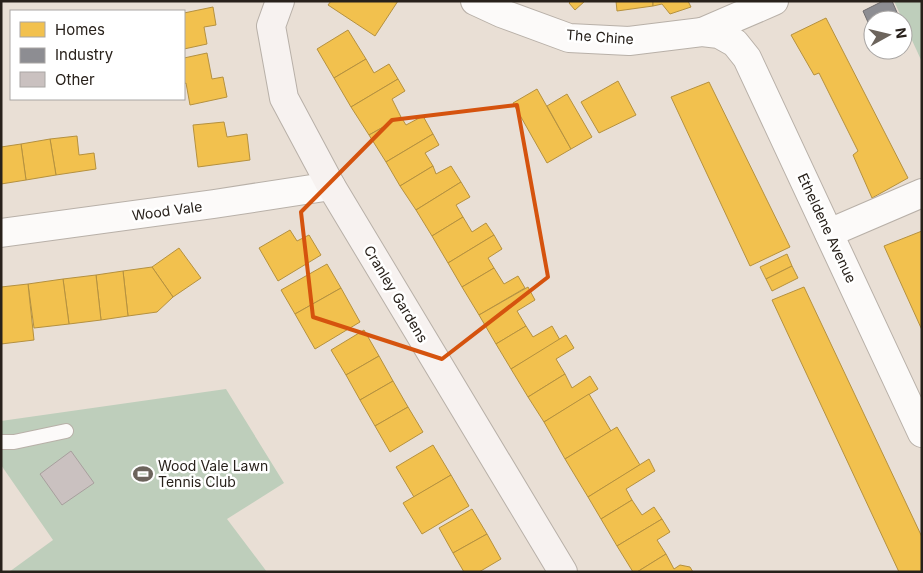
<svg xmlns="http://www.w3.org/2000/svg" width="923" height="573" viewBox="0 0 923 573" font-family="Inter,sans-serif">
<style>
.green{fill:#becebb}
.homes{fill:#f2c14e;stroke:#b5913f}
.industry{fill:#8d8d92;stroke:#6f6d6e}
.building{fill:#cac1c0;stroke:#a79f9d}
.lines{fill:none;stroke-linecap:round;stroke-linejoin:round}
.lane-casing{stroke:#b8b0a8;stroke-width:16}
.street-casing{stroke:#b8b0a8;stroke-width:30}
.secondary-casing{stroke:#b8b0a8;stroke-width:30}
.lane{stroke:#fcfaf9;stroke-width:14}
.street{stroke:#fcfaf9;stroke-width:28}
.secondary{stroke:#f7f2f0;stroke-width:28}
.marked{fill:none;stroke:#d5530e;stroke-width:4;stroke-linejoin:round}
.labels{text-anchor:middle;stroke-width:5;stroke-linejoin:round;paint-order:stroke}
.street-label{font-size:14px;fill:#28211b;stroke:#fff}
.poi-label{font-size:14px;fill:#28211b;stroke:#fff;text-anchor:start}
</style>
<rect width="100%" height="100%" fill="#e9dfd5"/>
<g class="green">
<polygon points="894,1 922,1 922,62"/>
<polygon points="226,389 284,483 227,519 267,572 9,572 53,540 1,465 1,421"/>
</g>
<g class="homes">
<polygon points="331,1 398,1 375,36 328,5"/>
<polygon points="571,1 585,1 575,10 569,3"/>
<polygon points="616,1 653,1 653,6 617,11"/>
<polygon points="653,1 688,1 691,7 670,14 662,4 653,6"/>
<polygon points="213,7 216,25 204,27 207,44 184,49 184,13"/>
<polygon points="826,18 908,178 872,198 853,155 858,151 819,73 814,75 791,35"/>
<polygon points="348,30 366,59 334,78 317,49"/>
<polygon points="207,53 212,79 223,77 227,97 190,105 186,83 184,84 184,58"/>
<polygon points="366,59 374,73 389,64 398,79 351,107 334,78"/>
<polygon points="398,79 405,91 392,99 401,117 369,135 351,107"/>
<polygon points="618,81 636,115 599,133 581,102"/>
<polygon points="709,82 790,247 750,266 671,97"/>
<polygon points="537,89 571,149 547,163 513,103"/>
<polygon points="567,94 592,137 571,149 547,106"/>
<polygon points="423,116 433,134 386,162 369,135 401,117 406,125"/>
<polygon points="224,122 227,137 247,134 250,160 198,167 193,125"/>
<polygon points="433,134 439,145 425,153 433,166 400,186 386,162"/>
<polygon points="77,136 79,155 94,153 96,169 56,175 50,139"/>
<polygon points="50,139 56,175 26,180 21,144"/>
<polygon points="21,144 26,180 1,184 1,147"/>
<polygon points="433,166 436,174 451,166 461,182 416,210 400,186"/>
<polygon points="461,182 470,197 456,205 463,217 432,236 416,210"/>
<polygon points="463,217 472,232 486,223 494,235 448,263 432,236"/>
<polygon points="290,230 297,241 309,235 321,255 278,281 259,248"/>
<polygon points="922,231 922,330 884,246"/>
<polygon points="494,235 502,249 488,258 494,268 462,287 448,263"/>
<polygon points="179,248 201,278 173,297 152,267"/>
<polygon points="787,254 792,266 766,279 760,267"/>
<polygon points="327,264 341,288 295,314 281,290"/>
<polygon points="792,266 798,278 772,291 766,279"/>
<polygon points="152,267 173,297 157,312 128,316 123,271"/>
<polygon points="494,268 504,284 518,276 525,288 479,315 462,287"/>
<polygon points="123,271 128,316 101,320 96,275"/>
<polygon points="96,275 101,320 69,324 63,279"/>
<polygon points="63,279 69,324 34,328 28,284"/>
<polygon points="28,284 34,340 1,344 1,287"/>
<polygon points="528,287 535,300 517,311 526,326 496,344 479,315"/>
<polygon points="804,287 922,537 922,572 899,572 772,300"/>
<polygon points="341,288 360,322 315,349 295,314"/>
<polygon points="526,326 533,337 552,326 560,340 511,369 496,344"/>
<polygon points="364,330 379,356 346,375 331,350"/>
<polygon points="566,335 574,348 556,359 565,374 528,397 511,369"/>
<polygon points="379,356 393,381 360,400 346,375"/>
<polygon points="565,374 572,388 590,376 598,389 544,422 528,397"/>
<polygon points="393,381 408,407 375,426 360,400"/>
<polygon points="589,394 611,431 565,459 544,422"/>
<polygon points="408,407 423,432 390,452 375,426"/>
<polygon points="617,427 640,465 588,497 565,459"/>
<polygon points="433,445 451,475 414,497 396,467"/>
<polygon points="649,459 655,471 626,489 632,500 601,519 588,497"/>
<polygon points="451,475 469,506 422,534 403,503"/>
<polygon points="632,500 642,515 654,507 662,519 617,546 601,519"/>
<polygon points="472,509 487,534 453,553 439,528"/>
<polygon points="662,519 670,532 657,540 666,554 637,572 633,572 617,546"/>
<polygon points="487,534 501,559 479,572 464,572 453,553"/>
<polygon points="666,554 674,569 680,565 690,567 693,572 637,572"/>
</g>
<polygon class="industry" points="883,1 892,1 899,17 891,20 873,20 873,28 871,29 863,11"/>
<polygon class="building" points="71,451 94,483 62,505 40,474"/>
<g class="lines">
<defs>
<polyline id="lane" points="1,442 14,442 66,431"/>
<g id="street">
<polyline points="475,1 501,13 569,38 629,41 702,32 719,34 735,43 747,58 922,433"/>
<polyline points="702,32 774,1"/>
<polyline points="1,233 214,204 331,186"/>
<polyline points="829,233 922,193"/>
</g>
<polyline id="secondary" points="280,1 271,26 284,98 331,186 563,572"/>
</defs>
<use href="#lane" class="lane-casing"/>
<use href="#street" class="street-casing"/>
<use href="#secondary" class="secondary-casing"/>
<use href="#lane" class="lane"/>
<use href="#street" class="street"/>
<use href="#secondary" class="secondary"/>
</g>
<path class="marked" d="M517,105L548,277L442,359L313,317L301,212L392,120Z"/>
<defs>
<symbol id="stadium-bare" viewBox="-9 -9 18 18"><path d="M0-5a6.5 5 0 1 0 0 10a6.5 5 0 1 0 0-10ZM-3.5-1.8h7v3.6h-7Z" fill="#6c645c" stroke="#fff" stroke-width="2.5" paint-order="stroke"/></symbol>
</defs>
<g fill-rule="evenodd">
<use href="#stadium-bare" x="129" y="460" width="28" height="28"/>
</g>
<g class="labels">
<g class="street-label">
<text transform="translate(600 37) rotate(4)" y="5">The Chine</text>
<text transform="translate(167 211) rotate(-8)" y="5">Wood Vale</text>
<text transform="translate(827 228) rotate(65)" y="5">Etheldene Avenue</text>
<text transform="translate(396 294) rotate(59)" y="5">Cranley Gardens</text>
</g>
<g class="poi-label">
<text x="158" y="471">Wood Vale Lawn<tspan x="158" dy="16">Tennis Club</tspan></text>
</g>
</g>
<rect width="923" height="573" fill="none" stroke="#28211b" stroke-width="5"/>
<rect x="10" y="10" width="175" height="90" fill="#ffffff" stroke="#a9a6a4"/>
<rect x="20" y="22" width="25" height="15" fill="#f2c14e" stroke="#a9a6a4"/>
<text x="55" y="35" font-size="15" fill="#28211b">Homes</text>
<rect x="20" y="48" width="25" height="15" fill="#8d8d92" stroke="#a9a6a4"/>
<text x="55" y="60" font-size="15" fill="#28211b">Industry</text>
<rect x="20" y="72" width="25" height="15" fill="#cac1c0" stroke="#a9a6a4"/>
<text x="55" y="85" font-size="15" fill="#28211b">Other</text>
<g transform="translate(888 35) rotate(82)"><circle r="24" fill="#ffffff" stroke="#a9a6a4"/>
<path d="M0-4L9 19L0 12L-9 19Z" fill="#6c645c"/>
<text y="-8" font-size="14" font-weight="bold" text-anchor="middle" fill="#28211b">N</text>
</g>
</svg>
